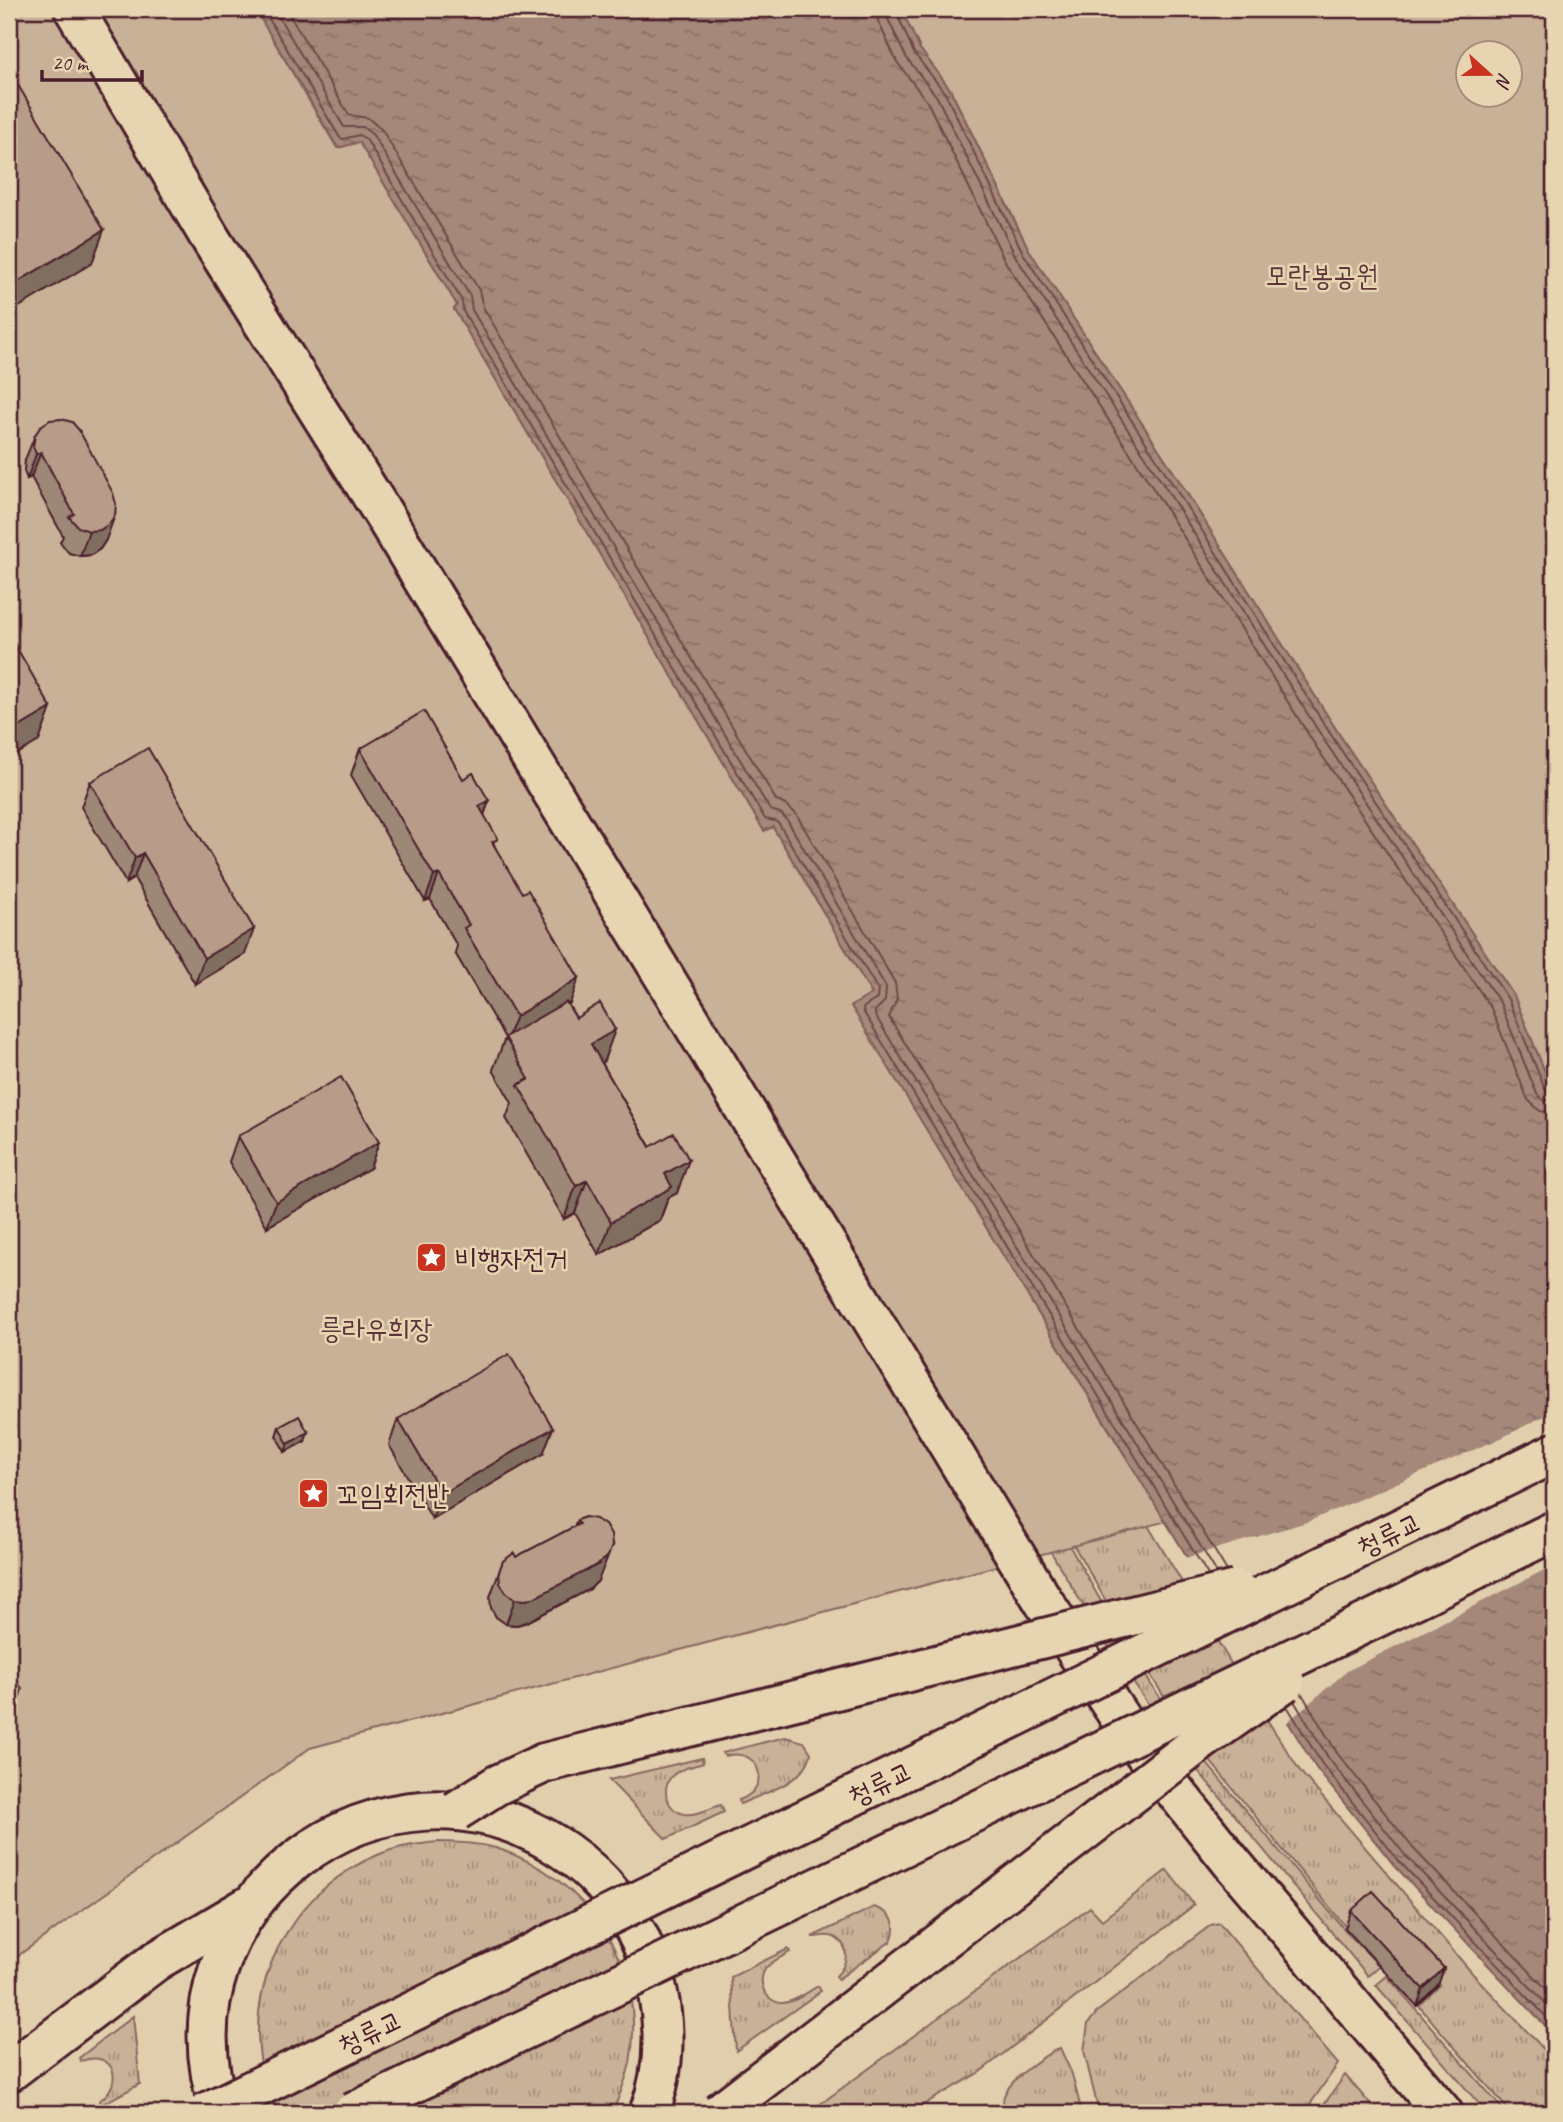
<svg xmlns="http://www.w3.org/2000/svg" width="1563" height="2122" viewBox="0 0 1563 2122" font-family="Caveat,'Poor Story',sans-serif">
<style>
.grass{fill:url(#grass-tufts);stroke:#896861;stroke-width:2}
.park{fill:#c8b197;stroke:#896861;stroke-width:2;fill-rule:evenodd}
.water{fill:url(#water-ripples);stroke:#815e5a;stroke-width:2}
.pier{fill:#e1cead}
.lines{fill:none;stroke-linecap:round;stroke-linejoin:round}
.shore{stroke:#6e494a;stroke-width:2}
.tertiary-casing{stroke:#4a1f2b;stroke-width:44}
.primary-casing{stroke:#4a1f2b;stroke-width:44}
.tertiary{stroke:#e7d5b2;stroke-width:38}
.primary{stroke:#e7d5b2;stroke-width:38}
.primary-bridge-casing{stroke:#4a1f2b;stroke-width:44;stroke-linecap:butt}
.primary-bridge{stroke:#e7d5b2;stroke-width:38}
.wall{fill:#9d8776;stroke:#4a1f2b;stroke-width:2}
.shaded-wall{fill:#806e60;stroke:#4a1f2b;stroke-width:2}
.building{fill:#b79d89;stroke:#4a1f2b;stroke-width:2}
.labels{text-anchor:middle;stroke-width:5;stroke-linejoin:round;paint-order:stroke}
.park-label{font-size:28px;fill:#5d353b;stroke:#e7d5b2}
.poi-label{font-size:28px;fill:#4a1f2b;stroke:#e7d5b2;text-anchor:start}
.street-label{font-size:28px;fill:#4a1f2b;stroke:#e7d5b2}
</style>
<defs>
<pattern id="grass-tufts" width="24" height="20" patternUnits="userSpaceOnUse" patternTransform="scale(1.75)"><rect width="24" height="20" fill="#c8b197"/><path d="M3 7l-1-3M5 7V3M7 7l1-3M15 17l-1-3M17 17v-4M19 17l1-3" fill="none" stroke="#a48f7b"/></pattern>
<pattern id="water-ripples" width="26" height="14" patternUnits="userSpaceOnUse" patternTransform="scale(1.75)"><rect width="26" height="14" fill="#a58879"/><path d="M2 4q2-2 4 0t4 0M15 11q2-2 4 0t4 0" fill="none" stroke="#886f63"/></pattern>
</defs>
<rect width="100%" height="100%" fill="#e1cead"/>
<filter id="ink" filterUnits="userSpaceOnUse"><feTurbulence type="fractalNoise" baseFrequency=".0143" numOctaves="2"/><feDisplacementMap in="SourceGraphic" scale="14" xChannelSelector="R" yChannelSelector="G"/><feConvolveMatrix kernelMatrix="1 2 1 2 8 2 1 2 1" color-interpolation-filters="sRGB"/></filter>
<g filter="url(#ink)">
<g class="grass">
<polygon points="507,651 1069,1545 1119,1633 1180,1731 1344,1929 1379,1966 1368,1976 1171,1738 1104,1640"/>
<polygon points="1135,1504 1235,1670 1300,1771 1472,1973 1554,2060 1554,2113 1511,2113 1419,2006 1440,1985 1368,1906 1345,1926 1184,1729 1124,1632 1073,1544"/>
<path d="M785,1737L804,1742L811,1753C805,1783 766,1792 740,1804L739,1800C773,1788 760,1746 725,1756L722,1753Z"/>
<path d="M702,1758L703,1763C694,1766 680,1768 673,1775C660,1787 666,1810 684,1814C696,1816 710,1808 721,1805L724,1812L666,1839L609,1780Z"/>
<path d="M438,1842C457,1842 477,1843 496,1848C587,1877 648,1967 630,2063C626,2080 619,2097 612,2113H278C271,2095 263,2077 260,2058C247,1970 300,1886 380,1854C399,1846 418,1844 438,1842Z"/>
<polygon points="1167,1870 1194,1905 980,2072 909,2113 808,2113 1090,1907 1102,1920"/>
<path d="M874,1907C892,1913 899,1923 891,1941L838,1979L836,1976C847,1965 852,1946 834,1937C826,1934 818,1937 812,1937Z"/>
<polygon points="1219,1923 1338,2064 1304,2113 1099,2113 1084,2051 1088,2024 1098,2011 1211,1925"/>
<path d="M788,1949L790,1952C782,1957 773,1960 767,1967C755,1980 765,2003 783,2003C795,2002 808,1992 818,1986L821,1991L736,2051L731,1977Z"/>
<polygon points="1387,1976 1506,2113 1487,2113 1376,1985"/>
<path d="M133,2016L140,2084L101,2105L99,2101C126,2082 113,2049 81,2061L79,2058Z"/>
<path d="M1060,2048L1072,2074L1082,2113H1004C1004,2108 1002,2101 1004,2096C1010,2079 1044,2055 1060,2048Z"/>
<polygon points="1345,2075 1378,2113 1318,2113"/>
</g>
<g class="park">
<polygon points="9,9 255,9 337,148 359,142 457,305 454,309 764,831 772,826 872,994 852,1006 1117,1443 1167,1521 310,1748 9,1962"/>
<path d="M901,9H1554V1094L1514,996L1339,734L1171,468L1029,250L950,89L920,49ZM1468,52H1510V94H1468Z"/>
</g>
<polygon class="water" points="255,9 901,9 920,49 950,89 1029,250 1171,468 1339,734 1514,996 1554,1094 1554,2035 1394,1865 1316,1768 851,1006 872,994 773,827 764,831 454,309 457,305 359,142 338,148"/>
<polygon class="pier" points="1554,1411 1554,1565 1347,1671 1285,1724 1185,1558 1307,1522 1501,1438"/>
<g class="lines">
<g class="shore">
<polyline points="263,9 340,138 343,139 359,135 366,139 462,301 463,311 765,819 775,821 779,824 878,990 877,999 864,1007 863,1011 1208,1575"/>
<polyline points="274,9 344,127 363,127 373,135 470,296 472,310 770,810 780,813 787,820 886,987 885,1001 875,1011 875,1015 1217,1573"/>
<polyline points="286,9 349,115 368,118 382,130 479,290 483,307 776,800 787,806 796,814 895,983 897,999 889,1017 1227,1571"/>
<polyline points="876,9 878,21 897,62 928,103 1006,263 1149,482 1317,748 1491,1008 1528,1100 1540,1111 1554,1113"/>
<polyline points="886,9 887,17 906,57 937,97 1016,257 1158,476 1326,743 1500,1003 1537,1094 1545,1101 1554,1103"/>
<polyline points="895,9 914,53 945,93 1023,253 1165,472 1333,738 1508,999 1545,1089 1549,1093 1554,1094"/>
<polyline points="1302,1694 1337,1753 1413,1848 1554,1997"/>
<polyline points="1294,1701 1329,1759 1405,1855 1554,2012"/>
<polyline points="1287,1706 1322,1764 1399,1861 1554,2025"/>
</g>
<defs>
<g id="tertiary">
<polyline points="74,9 210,238 382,512 1042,1599 1135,1741 1233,1864 1443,2113"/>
<path d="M221,2113C149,1907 385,1727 565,1851C601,1876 630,1912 646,1953C666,2004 669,2062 649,2113"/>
</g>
<g id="primary">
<polyline points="1354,1551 1554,1453"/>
<polyline points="1386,1613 1554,1531"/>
<polyline points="9,2072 156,1961 252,1904"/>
</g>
</defs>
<use href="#tertiary" class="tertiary-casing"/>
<use href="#primary" class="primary-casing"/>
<use href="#tertiary" class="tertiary"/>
<use href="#primary" class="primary"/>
<defs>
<g id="primary-bridge">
<polyline points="456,1811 497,1785 544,1763 1236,1590"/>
<polyline points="205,2113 1354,1551"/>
<polyline points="352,2113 1386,1613"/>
<polyline points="719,2113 1201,1741 1285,1682"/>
</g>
</defs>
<use href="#primary-bridge" class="primary-bridge-casing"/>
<use href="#primary-bridge" class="primary-bridge"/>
</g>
<g class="wall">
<polygon points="35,435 106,540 100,549 91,555 80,556 69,553 60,542 63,536 31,477 27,479 24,471 25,460"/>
<polygon points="360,749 463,779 489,801 484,815 495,847 570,1003 568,1004 677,1193 668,1198 660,1220 599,1255 575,1213 564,1219 506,1118 512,1103 493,1070 505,1038 455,953 457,946 430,899 425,901 351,775"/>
<polygon points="90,782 245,954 195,984 134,878 126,883 81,807"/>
<polygon points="238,1136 370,1168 267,1227 229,1162"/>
<polygon points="398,1419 543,1454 432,1519 389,1445"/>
<polygon points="279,1427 305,1441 285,1452 276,1436"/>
<polygon points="585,1517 598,1581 590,1589 527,1622 517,1625 506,1624 496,1617 491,1608 490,1597 503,1561 516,1557 574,1527 577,1520"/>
<polygon points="1351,1911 1444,1968 1438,1985 1417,2006 1345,1928"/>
</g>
<g class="shaded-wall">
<polygon points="104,230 92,263 9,313 9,287"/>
<polygon points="41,452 31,477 27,479 36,454"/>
<polygon points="115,515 106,540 100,549 91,555 80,556 89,531"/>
<polygon points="51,708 39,741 9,759 9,733"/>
<polygon points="489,801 480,826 479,806"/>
<polygon points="143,853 134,878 126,883 135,858"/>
<polygon points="439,874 430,899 425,901 434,876"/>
<polygon points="254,929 245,954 195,984 204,958"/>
<polygon points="579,978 570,1003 506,1041 516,1016"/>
<polygon points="615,1030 603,1063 579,1077 591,1044"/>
<polygon points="379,1142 370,1168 267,1227 276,1202"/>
<polygon points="689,1160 677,1193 668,1198 660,1220 599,1255 611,1222 665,1174"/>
<polygon points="587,1180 575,1213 564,1219 576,1186"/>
<polygon points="553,1428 543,1454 432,1519 442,1494"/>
<polygon points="308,1432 305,1441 285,1452 288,1444"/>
<polygon points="612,1546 598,1581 590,1589 527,1622 517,1625 506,1624 515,1599"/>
<polygon points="14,1714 9,1729 9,1717"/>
<polygon points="1444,1968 1438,1985 1417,2006 1423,1989"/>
</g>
<g class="building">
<polygon points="9,70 104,230 9,287"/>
<polygon points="61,419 72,422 79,430 113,493 116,504 115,515 109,524 100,530 89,531 78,527 69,517 74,514 41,452 36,454 33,446 35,435 41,426 50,420"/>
<polygon points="9,634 51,708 9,733"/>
<polygon points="424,711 463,779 473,773 489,801 479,806 498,839 492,842 522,893 528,890 579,978 516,1016 464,928 469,925 439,874 434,876 360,749"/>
<polygon points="148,748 254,929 204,958 143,853 135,858 90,782"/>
<polygon points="566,1002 576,1018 600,1003 615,1030 591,1044 650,1147 674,1133 689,1160 665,1174 672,1187 611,1222 587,1180 576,1186 518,1085 529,1079 505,1037"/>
<polygon points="341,1077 379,1142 276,1202 238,1136"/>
<polygon points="509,1354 553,1428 442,1494 398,1419"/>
<polygon points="299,1416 308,1432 288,1444 279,1427"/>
<polygon points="585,1517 596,1519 605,1525 611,1535 612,1546 608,1556 599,1564 536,1597 526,1600 515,1599 506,1592 500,1583 499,1572 503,1561 514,1553 516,1557 579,1524 577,1520"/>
<polygon points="9,1667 22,1689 14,1714 9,1717"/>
<polygon points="1373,1891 1444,1968 1423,1989 1351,1911"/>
</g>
</g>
<defs>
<symbol id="sight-square" viewBox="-11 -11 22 22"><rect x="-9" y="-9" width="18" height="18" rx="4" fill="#c8321e" stroke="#e7d5b2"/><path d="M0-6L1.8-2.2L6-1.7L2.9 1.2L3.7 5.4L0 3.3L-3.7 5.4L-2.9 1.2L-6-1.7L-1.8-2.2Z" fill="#fff"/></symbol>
</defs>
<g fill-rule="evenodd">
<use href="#sight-square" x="414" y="1240" width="35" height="35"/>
<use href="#sight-square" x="296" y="1476" width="35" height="35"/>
</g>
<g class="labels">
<g class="park-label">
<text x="1322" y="285">모란봉공원</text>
<text x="376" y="1338">릉라유희장</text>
</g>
<g class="poi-label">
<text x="455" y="1268">비행자전거</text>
<text x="337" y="1504">꼬임회전반</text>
</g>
<g class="street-label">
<text transform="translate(1389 1534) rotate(-26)" y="10">청류교</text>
<text transform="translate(880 1783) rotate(-26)" y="10">청류교</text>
<text transform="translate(370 2032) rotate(-26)" y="10">청류교</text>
</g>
</g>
<rect width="1563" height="2122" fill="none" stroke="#e7d5b2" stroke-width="35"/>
<rect x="18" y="18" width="1528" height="2087" fill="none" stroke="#4a1f2b" stroke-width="2.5" filter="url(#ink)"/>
<g transform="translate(1489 74) rotate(111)"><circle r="33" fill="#e7d5b2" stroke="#a88c7c" stroke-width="2"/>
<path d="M0-5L12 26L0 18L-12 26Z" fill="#c8321e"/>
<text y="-10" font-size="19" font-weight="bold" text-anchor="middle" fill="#4a1f2b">N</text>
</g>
<path d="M42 70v10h100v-10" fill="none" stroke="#4a1f2b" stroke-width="3.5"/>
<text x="52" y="70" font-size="21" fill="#4a1f2b" stroke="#e7d5b2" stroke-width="5" paint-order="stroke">20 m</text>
</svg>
